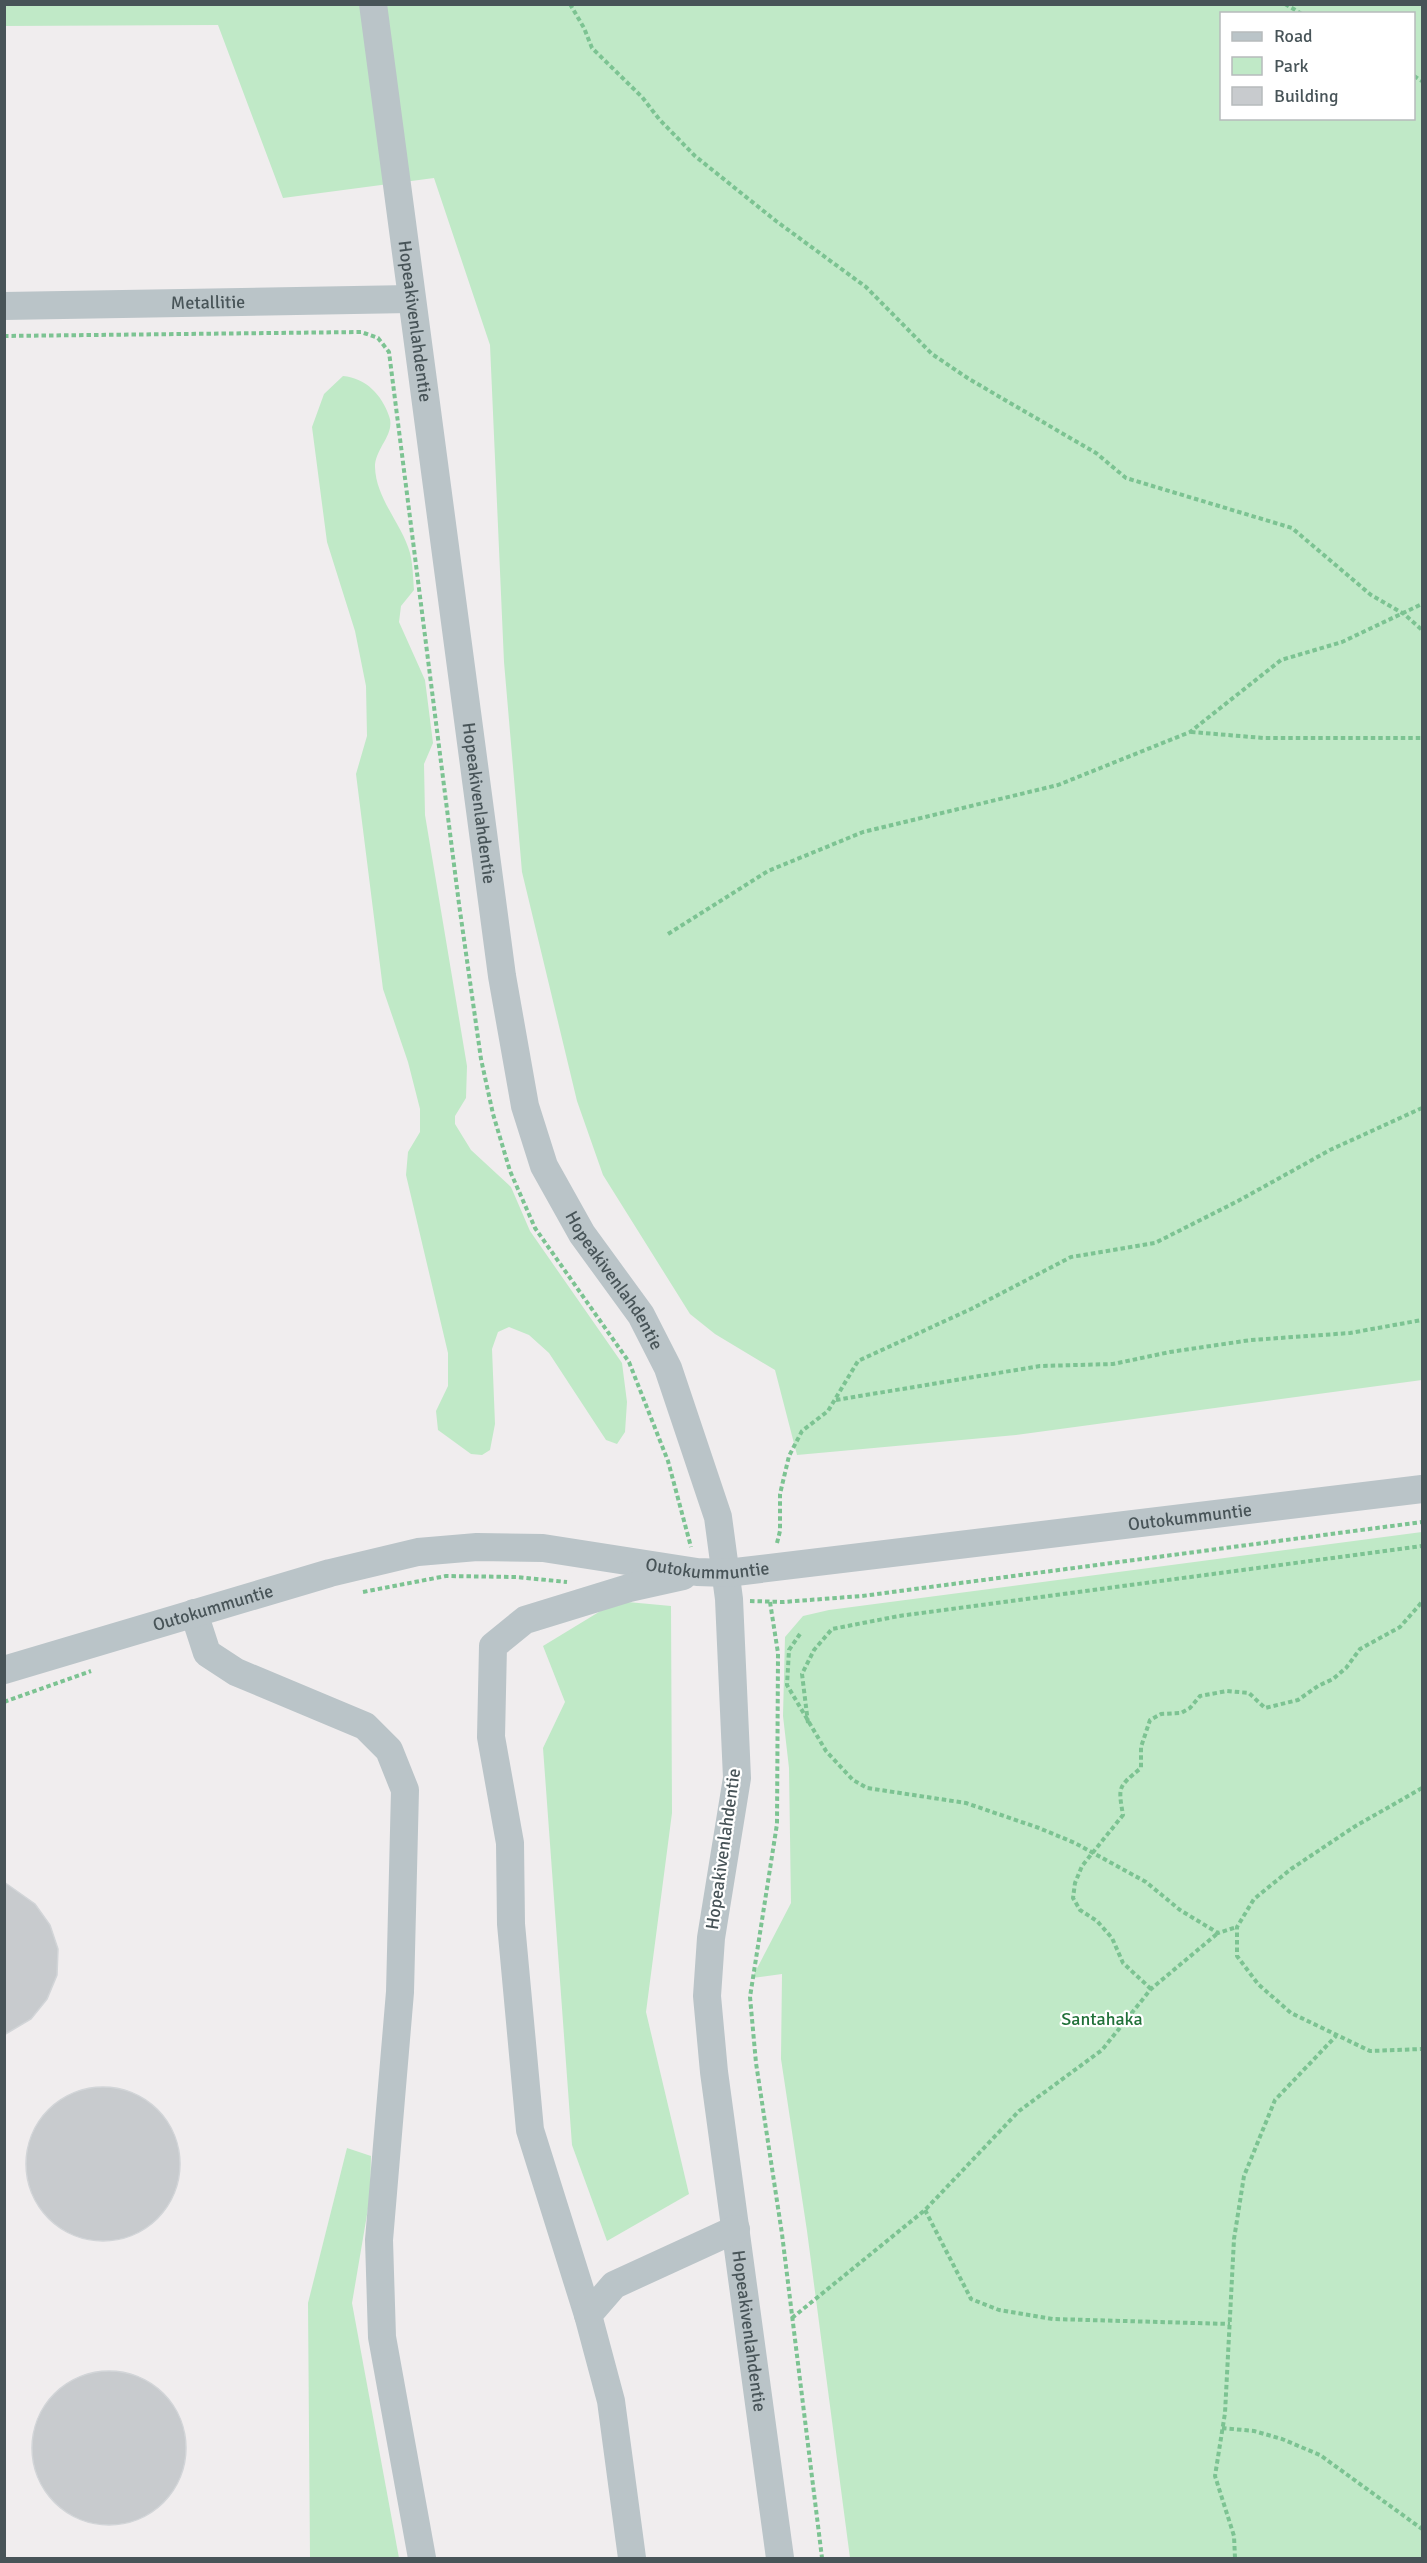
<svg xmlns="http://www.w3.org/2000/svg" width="1427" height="2563" viewBox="0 0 1427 2563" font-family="Signika,sans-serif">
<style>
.green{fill:#c0e9c7;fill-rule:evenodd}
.building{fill:#c8cbce;stroke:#d2d5d8;stroke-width:1.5}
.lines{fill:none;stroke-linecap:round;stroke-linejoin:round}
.path{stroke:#7cc392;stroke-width:4;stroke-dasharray:4.5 3;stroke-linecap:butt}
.minor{stroke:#bac4c8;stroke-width:28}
.labels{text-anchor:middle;stroke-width:4.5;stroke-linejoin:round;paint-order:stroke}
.street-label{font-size:18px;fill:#485458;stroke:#fff}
.park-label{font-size:18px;fill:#217139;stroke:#fff}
</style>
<rect width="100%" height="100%" fill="#f0edee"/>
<g class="green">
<path d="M4,5H1422V1380L1016,1435L797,1455L775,1370L715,1334L690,1314L603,1175L577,1101L522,872L504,662L490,345L434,178L283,198L218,25L5,26ZM1222,14H1414V118H1222Z"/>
<path d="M343,376C366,378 382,395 389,416C396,434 375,448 375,467C376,499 402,524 410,553C413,565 413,578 414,590L401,606L399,622L425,680L433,743L424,764L425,815L467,1066L466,1098L455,1116V1124L471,1150L511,1187L530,1231L622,1363L627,1402L625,1432L617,1444L606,1440L549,1353L529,1335L509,1327L498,1332L492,1349L495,1424L490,1450L482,1455L471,1454L438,1430L436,1411L448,1386V1353L406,1175L408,1152L420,1132V1109L408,1062L383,989L356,774L367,736L366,686L355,631L327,542L312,427L324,394Z"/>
<polygon points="1422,1532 1422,2558 850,2558 807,2231 781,2059 782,1974 752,1978 791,1903 789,1768 783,1716 785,1637 803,1616 829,1610"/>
<polygon points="617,1601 671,1606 672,1813 646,2012 689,2194 607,2241 572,2145 543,1748 565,1702 543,1646"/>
<polygon points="347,2148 371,2156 370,2197 352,2303 399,2558 310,2558 308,2303"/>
</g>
<g class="building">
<polygon points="4,1882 35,1904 50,1925 58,1949 57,1975 47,1999 31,2019 4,2035"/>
<circle cx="103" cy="2164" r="77"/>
<circle cx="109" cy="2448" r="77"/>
</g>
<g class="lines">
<g class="path">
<polyline points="570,4 584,28 592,48 642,97 659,119 695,156 776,221 866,287 932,354 969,379 1096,453 1126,478 1292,528 1371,595 1404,614 1422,630"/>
<polyline points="1285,4 1302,14"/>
<polyline points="1414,76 1422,81"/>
<polyline points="4,336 361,332 378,338 389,352 459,904 481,1059 493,1114 510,1171 535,1228 629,1362 668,1461 691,1547"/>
<polyline points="1191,732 1264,738 1422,738"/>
<polyline points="668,934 768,871 863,832 1058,785 1190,732 1281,660 1342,642 1422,604"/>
<polyline points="836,1400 1040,1366 1113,1364 1170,1352 1251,1340 1350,1333 1422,1320"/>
<polyline points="777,1543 780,1531 780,1494 789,1456 802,1431 828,1411 858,1361 971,1309 1071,1257 1155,1243 1238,1201 1330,1150 1422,1108"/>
<polyline points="363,1592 446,1576 517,1577 567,1582"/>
<polyline points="750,1601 783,1602 862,1596 1422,1522"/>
<polyline points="770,1602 778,1653 777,1824 750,1997 756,2063 782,2234 822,2558"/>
<polyline points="800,1634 789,1650 787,1685 826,1751 853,1780 867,1788 966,1803 1039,1828 1075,1843 1146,1882 1180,1910 1218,1933 1237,1927"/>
<polyline points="4,1702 91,1671"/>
<polyline points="808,1723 802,1674 814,1650 832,1629 899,1616 1422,1546"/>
<polyline points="1422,1788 1354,1827 1291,1869 1254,1899 1237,1927 1237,1956 1258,1984 1291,2013 1370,2051 1422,2049"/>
<path d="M1151,1989L1123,1963L1112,1938L1097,1921L1080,1910L1073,1898L1075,1883L1082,1866L1123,1815C1118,1786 1118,1787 1141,1768V1747L1150,1720L1161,1714L1181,1713L1190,1708L1200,1696L1227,1691L1249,1693L1265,1708L1298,1700L1318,1686L1333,1679L1346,1668L1360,1649L1400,1627L1422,1602"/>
<polyline points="925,2210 971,2299 999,2310 1053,2319 1230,2324"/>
<polyline points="792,2318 925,2210 1019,2111 1102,2050 1151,1989 1218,1933"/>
<polyline points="1222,2428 1254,2431 1282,2439 1320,2455 1422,2529"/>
<polyline points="1235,2558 1234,2536 1215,2476 1225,2413 1234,2239 1244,2176 1275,2100 1336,2036"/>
</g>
<g class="minor">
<path id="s1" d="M373,4L502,976L525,1106L544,1166L582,1234L641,1315L668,1368L718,1517L729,1599L737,1778L711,1938L707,1996L714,2072L780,2558"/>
<path id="s2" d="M4,306L411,299"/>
<polyline points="194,1613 207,1653 236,1672 365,1726 389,1750 405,1790 400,1992 379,2240 382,2337 422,2558"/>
<path id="s3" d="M4,1670L330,1573L418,1552L477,1547L543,1548L697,1572L727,1573L1422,1489"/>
<polyline points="588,2315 530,2130 511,1924 510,1843 491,1737 493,1646 525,1620 629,1588 683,1576"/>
<polyline points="632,2558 611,2401 588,2315 614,2285 736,2229"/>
</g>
</g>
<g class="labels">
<g class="street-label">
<text dy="6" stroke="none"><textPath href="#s2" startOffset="204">Metallitie</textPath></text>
<text dy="6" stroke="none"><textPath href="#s1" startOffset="320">Hopeakivenlahdentie</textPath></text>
<text dy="6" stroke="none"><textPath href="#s1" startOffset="806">Hopeakivenlahdentie</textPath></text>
<text dy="6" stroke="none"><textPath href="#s1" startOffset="1310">Hopeakivenlahdentie</textPath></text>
<text dy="6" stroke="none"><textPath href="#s3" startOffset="1208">Outokummuntie</textPath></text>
<text dy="6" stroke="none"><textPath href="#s3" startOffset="722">Outokummuntie</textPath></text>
<text dy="6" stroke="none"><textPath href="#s3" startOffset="218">Outokummuntie</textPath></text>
<text transform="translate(723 1849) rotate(-82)" y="6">Hopeakivenlahdentie</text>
<text dy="6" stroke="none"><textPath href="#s1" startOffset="2390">Hopeakivenlahdentie</textPath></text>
</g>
<g class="park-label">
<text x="1102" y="2025">Santahaka</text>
</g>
</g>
<rect width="1427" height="2563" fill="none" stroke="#485458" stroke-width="12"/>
<rect x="1220" y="12" width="195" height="108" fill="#ffffff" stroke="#b6bbbc" stroke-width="1.5"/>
<rect x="1232" y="32" width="30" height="9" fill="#bac4c8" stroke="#b6bbbc" stroke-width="1.5"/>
<text x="1274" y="42" font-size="18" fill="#485458">Road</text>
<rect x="1232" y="57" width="30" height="18" fill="#c0e9c7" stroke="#b6bbbc" stroke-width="1.5"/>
<text x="1274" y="72" font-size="18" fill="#485458">Park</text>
<rect x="1232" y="87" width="30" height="18" fill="#c8cbce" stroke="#b6bbbc" stroke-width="1.5"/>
<text x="1274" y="102" font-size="18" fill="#485458">Building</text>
</svg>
